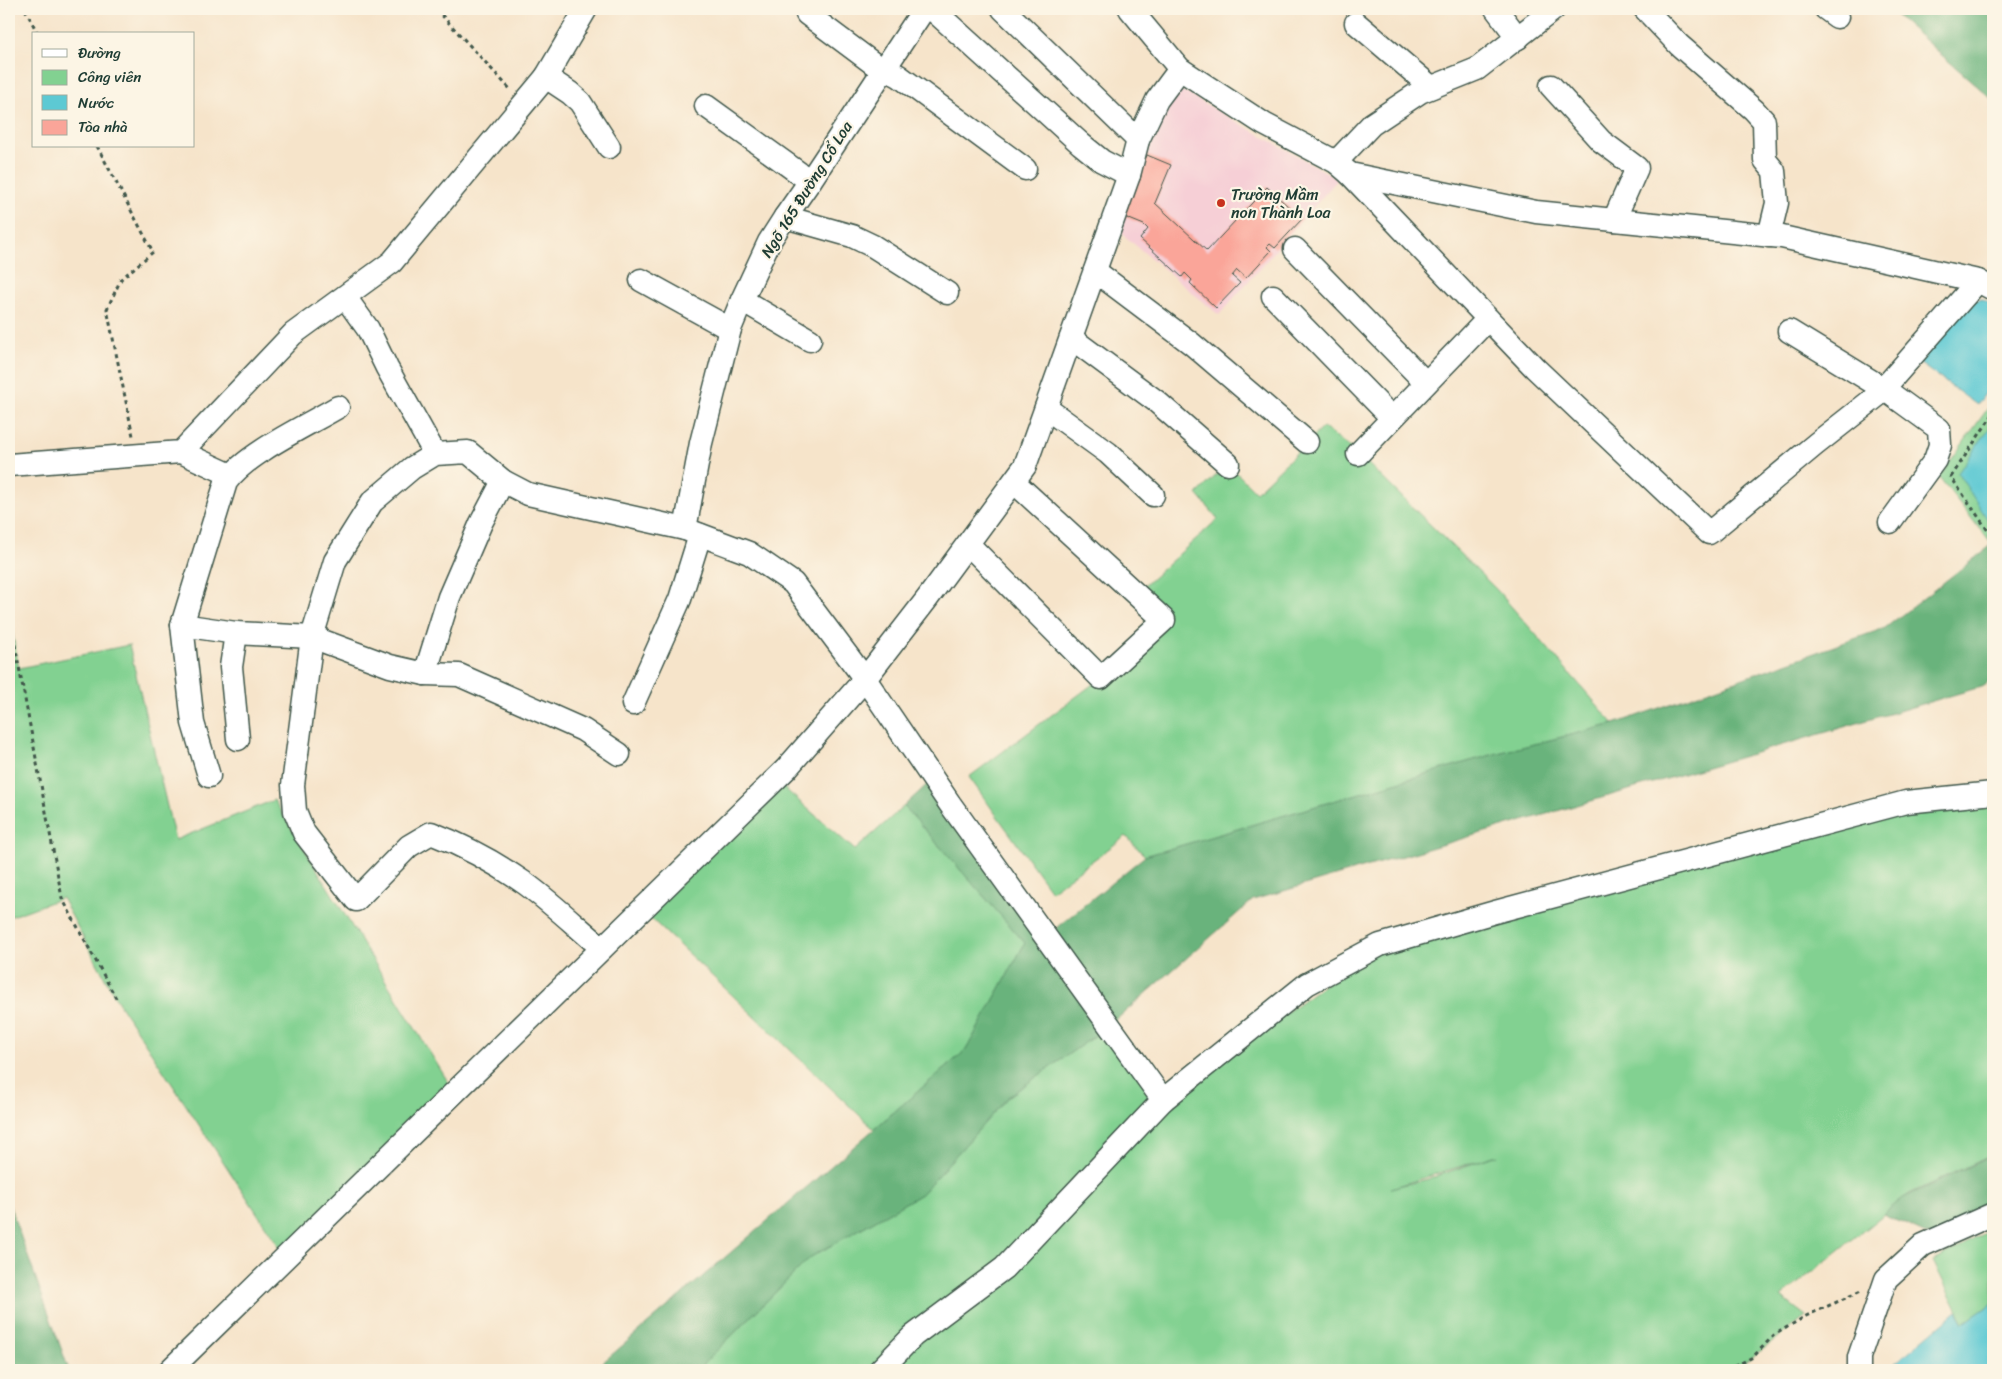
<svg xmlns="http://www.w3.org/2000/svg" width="2002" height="1379" viewBox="0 0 2002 1379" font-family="Sriracha,sans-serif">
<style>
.built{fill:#f6cfd6}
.green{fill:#82d191;stroke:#508762;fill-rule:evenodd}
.forest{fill:#69b37b;stroke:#447858}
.water{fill:#5dc9d3;stroke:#3e8384}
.building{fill:#faa599}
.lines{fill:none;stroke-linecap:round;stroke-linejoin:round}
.minor-casing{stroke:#3f564a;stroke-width:25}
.path{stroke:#3f564a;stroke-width:3;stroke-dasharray:4 4;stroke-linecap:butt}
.minor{stroke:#fff;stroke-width:22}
.poi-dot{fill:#c8321e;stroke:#fcf5e5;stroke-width:2}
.labels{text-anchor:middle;stroke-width:4.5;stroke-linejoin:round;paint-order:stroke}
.street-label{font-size:16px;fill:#1f3d34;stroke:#fcf5e5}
.poi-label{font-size:16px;fill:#1f3d34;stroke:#fcf5e5;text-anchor:start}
</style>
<rect width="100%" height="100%" fill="#fcf5e5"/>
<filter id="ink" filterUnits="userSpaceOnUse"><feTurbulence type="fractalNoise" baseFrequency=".02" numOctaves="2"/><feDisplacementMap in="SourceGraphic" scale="10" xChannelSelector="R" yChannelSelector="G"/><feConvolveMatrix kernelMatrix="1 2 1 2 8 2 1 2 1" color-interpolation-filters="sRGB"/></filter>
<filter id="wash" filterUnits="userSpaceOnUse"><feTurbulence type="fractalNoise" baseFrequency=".0096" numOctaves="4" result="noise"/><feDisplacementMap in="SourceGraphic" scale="20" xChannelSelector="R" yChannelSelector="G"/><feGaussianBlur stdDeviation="1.12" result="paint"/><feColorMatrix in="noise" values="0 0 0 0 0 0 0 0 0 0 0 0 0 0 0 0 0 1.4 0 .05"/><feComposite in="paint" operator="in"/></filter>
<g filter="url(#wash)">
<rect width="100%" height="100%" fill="#f6e4ca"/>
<polygon class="built" points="1176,87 1338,179 1219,315 1115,228 1161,110"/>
<g class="green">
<polygon points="1993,401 1993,546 1939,477"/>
<polygon points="1323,427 1358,454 1496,589 1614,724 1498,753 1145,856 1126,836 1051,891 969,777 1101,678 1164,621 1135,594 1218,519 1197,494 1228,464 1256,492"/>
<polygon points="9,613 19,668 129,645 175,840 274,800 455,1093 286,1257 118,1002 62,898 9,917"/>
<polygon points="775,780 855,850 904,806 1025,943 966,1050 874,1129 642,910"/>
<path d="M1993,794V1154L1909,1194L1781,1297L1806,1316L1753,1357L1727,1370H697L811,1257L921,1194L1008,1097L1110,1025L1164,1100L1380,945L1906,802ZM1497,1155L1428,1179L1390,1188H1391Z"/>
<polygon points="1993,1229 1993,1303 1964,1323 1933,1261"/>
</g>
<g class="forest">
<polygon points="1889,9 1993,9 1993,100"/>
<polygon points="1993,544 1993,679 1984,686 1253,900 1110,1025 1008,1097 921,1194 811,1257 697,1370 594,1370 966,1050 1025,943 904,806 933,779 1046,936 1145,856 1498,753 1614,724 1885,628"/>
<polygon points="1993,1155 1993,1219 1937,1239 1883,1214 1903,1198"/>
<polygon points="9,1204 69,1370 9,1370"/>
</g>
<g class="water">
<polygon points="1983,299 1993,305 1993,383 1977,405 1919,363 1965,302"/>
<polygon points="1993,423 1993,528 1958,473"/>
<polygon points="1993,1303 1993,1370 1887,1370 1957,1311 1964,1323"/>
</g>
<g id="blocks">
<polygon class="building" points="1147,155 1171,165 1155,203 1207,251 1267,187 1302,219 1275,248 1270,244 1267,247 1271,251 1246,278 1237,270 1232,276 1240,283 1216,308 1190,283 1192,280 1185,273 1182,277 1140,239 1148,229 1144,225 1122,216"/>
</g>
</g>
<g filter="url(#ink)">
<use href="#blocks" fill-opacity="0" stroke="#3f564a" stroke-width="1"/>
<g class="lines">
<defs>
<g id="minor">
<polyline points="932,9 1081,144 1102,161 1129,175"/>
<polyline points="1003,9 1138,140"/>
<polyline points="1130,9 1180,69 1264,124 1336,162 1350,174 1535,368 1709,533 1816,444 1877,396 1978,281"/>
<polyline points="1496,9 1518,38"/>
<polyline points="1645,9 1679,45 1754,110 1764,121 1765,160 1774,171 1777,203 1769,236"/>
<polyline points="1826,9 1837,17"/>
<polyline points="807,14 882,70"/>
<polyline points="1356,23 1431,87"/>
<polyline points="884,68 899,76 1025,169"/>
<polyline points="546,77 570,93 580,102 609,147"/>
<polyline points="1551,86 1601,141 1637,168 1614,220"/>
<polyline points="706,106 810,181"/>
<polyline points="1336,162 1372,124 1420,92 1477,69 1554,9"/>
<polyline points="1350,174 1536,212 1782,237 1978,281 1993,289"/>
<polyline points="785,217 852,236 873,246 947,293"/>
<polyline points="1295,249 1426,383"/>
<polyline points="1095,271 1192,344 1307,442"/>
<polyline points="641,280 730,329"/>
<polyline points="1273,296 1392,418"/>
<polyline points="345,297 368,329 387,368 435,454"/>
<polyline points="742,300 810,340"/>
<polyline points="1789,331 1884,389 1939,429 1940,445 1935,460 1890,522"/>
<polyline points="1071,338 1156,401 1228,464"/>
<polyline points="1046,408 1108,453 1153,495"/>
<polyline points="181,452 231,475"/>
<polyline points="1358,454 1488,319"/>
<polyline points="9,465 181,452 293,334 392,262 546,77 586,9"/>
<polyline points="685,529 701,443 730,329 742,300 769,242 785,217 810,181 924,9"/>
<polyline points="968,544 1101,678 1164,620 1014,482"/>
<polyline points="182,625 236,633 312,637 390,666 425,674 459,675 583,730 619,754"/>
<polyline points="236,633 231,667 238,739"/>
<polyline points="425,674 449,597 481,523 503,481"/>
<polyline points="633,704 680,599 700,535"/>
<path d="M209,776L193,723L182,625L226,482C247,453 306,426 338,407"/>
<path d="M602,948C577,927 552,903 526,884C496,863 465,846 431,833L409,846L356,900L304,833L295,811L293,785L312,637L335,561L372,502L412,468L435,454L468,452L503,481L528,494L685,529L749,553L793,583L865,679L950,804L1163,1100"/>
<polyline points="170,1370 786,769 865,679 927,599 1025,466 1129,175 1138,140 1157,100 1180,69"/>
<polyline points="880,1370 913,1336 1004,1268 1163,1100 1307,984 1380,945 1495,912 1906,802 1993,793"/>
<polyline points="1859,1370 1859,1357 1886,1279 1923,1245 1993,1214"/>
</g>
</defs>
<use href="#minor" class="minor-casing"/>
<g class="path">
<polyline points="25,9 38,34"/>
<polyline points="436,9 510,89"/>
<polyline points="97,146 153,252 121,279 107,309 133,436"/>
<polyline points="1993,414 1951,477 1993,538"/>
<polyline points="9,613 62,898 118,1002"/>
<polyline points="1727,1370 1753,1357 1774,1335 1806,1316 1861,1291"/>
</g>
<use href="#minor" class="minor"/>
</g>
</g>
<circle class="poi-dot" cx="1221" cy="203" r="5"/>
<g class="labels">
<g class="street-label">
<text transform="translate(806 189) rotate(-58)" y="6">Ngõ 165 Đường Cổ Loa</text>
</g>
<g class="poi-label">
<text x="1231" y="200">Trường Mầm<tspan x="1231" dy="18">non Thành Loa</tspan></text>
</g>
</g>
<rect width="2002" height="1379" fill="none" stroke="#fcf5e5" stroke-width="30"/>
<rect x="32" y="32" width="162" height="115" fill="#fcf5e5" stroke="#a4ab9e"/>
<rect x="42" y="49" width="25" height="8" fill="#ffffff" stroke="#a4ab9e"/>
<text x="78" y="58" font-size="15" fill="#1f3d34">Đường</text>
<rect x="42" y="70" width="25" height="15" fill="#82d191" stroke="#a4ab9e"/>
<text x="78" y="82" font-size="15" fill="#1f3d34">Công viên</text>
<rect x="42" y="95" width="25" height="15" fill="#5dc9d3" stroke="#a4ab9e"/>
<text x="78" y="108" font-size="15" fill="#1f3d34">Nước</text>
<rect x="42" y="120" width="25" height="15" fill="#faa599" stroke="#a4ab9e"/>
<text x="78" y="132" font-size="15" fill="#1f3d34">Tòa nhà</text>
</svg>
